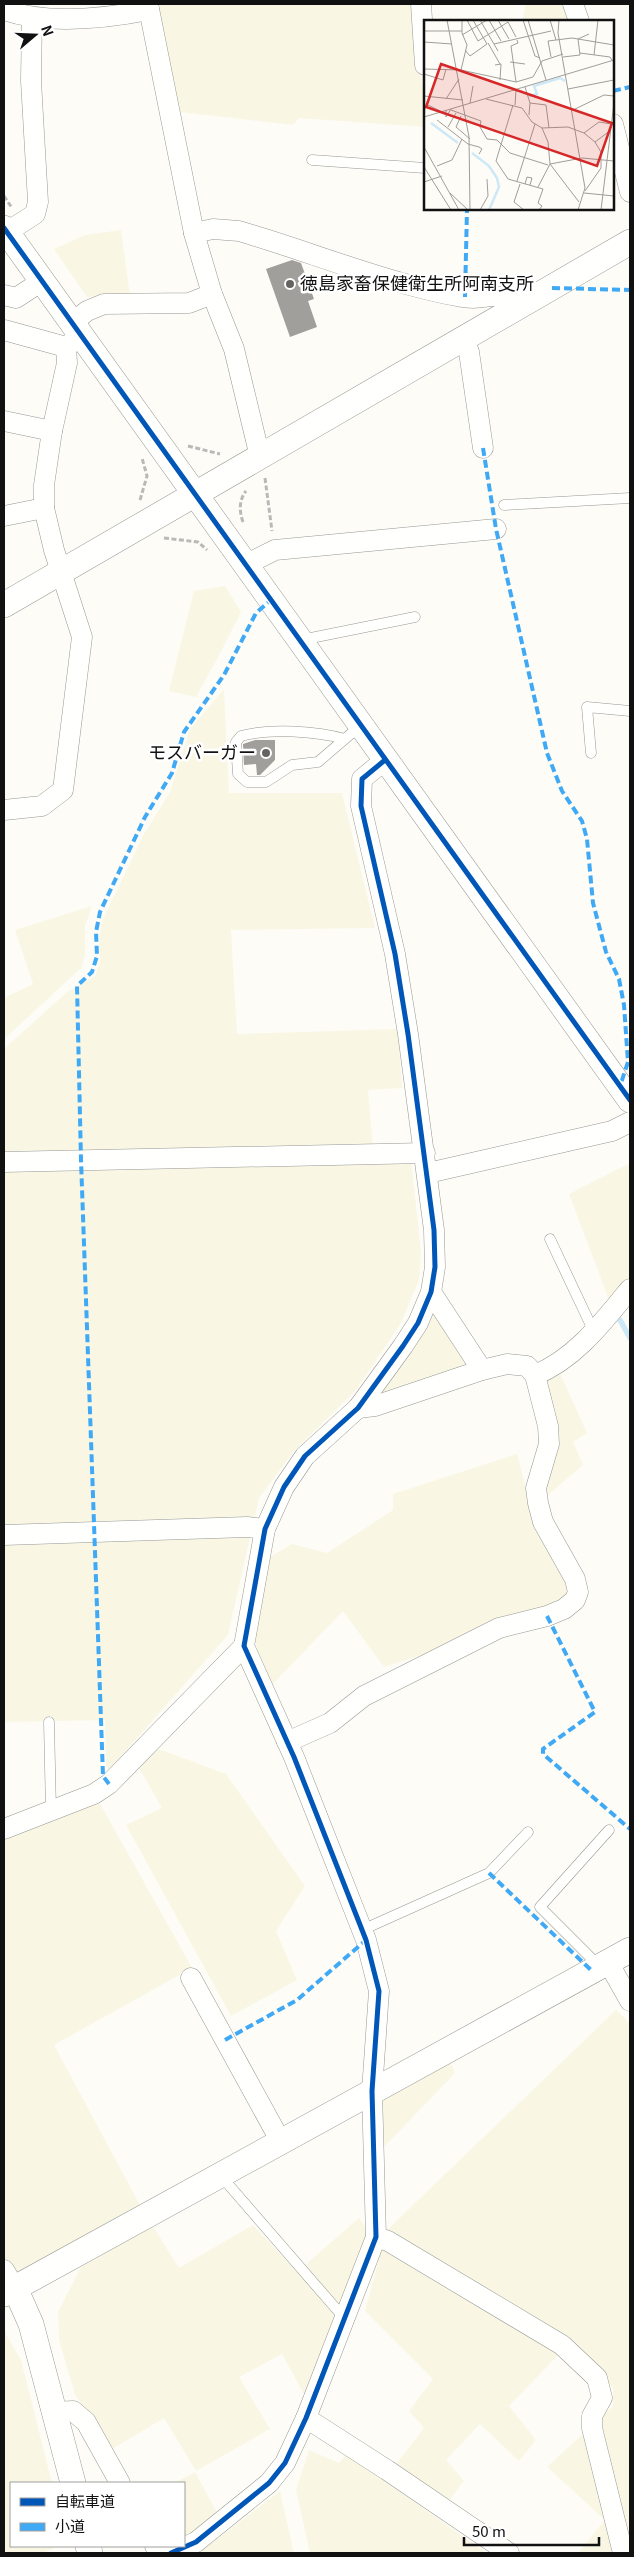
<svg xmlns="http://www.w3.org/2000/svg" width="634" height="2557" viewBox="0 0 634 2557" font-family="Georgia,'Noto Sans JP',serif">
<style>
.farmland{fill:#f9f7e4}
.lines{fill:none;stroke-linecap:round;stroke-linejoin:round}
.stream{stroke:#cde8f7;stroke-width:5.5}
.building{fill:#a19f9c}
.service-casing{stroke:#979795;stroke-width:11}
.minor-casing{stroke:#979795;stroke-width:21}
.tertiary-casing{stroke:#979795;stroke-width:26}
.path{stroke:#b9b9b8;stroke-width:3;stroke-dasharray:5 2.5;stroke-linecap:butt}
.service{stroke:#fffffe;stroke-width:10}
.minor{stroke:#fffffe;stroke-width:20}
.tertiary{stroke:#fffffe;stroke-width:25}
.quiet{stroke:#3fa9f5;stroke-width:4;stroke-dasharray:8 4;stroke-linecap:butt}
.cycleway-casing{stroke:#fff;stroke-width:8}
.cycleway{stroke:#0057b8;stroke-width:5}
.poi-dot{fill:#646362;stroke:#fff;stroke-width:2}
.labels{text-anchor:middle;stroke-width:5;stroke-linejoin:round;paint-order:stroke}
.poi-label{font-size:18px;fill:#111;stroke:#fff;text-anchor:start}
.inset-river{fill:none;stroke:#cde8f7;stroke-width:2.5}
.inset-road{fill:none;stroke:#9f9e9b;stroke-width:1}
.view{fill:#d62828;fill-opacity:0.15;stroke:#d62828;stroke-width:2.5}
.inset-edge{fill:none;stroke:#111;stroke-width:2.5}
</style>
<rect width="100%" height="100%" fill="#fdfcf7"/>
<g class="farmland">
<polygon points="158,4 415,4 420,75 425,92 425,127 299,118 293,125 180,112"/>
<polygon points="525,4 562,4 568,21 523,21"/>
<polygon points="121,230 130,295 87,297 54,249 85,235"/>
<polygon points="225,586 241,612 218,657 196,697 169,691 194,591"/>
<polygon points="224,689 229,793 342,793 375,928 231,930 237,1034 398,1029 402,1088 368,1090 374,1159 411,1159 421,1252 419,1280 401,1323 356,1390 294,1451 259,1498 228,1635 109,1770 106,1767 105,1720 4,1722 4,1049 67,992 95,976 100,962 99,938 103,919 144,834 170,792 190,729"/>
<polygon points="92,906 85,926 85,955 81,968 4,1039 4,998 33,984 15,930"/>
<polygon points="630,1163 630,1282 611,1305 569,1194"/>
<polygon points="436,1310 470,1367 383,1397 381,1389"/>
<polygon points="559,1371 587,1433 573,1442 583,1465 544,1498 543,1380"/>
<polygon points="517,1454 531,1508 572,1591 551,1606 424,1659 419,1656 384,1667 343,1611 271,1686 257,1650 254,1630 270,1557 292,1544 327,1553 393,1510 393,1494"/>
<polygon points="156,1748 226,1774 305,1886 276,1931 297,1980 231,2016 126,1825 162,1808 139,1768"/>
<polygon points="99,1802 192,1968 54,2045 142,2209 15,2278 4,2258 4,1838"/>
<polygon points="616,2010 630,2023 630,2553 578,2553 605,2520 547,2467 613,2406 613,2388 569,2344 509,2406 536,2440 519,2461 480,2424 446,2460 464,2481 448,2502 394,2467 424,2428 409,2411 433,2379 365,2311 387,2230"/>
<polygon points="450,2062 455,2073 383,2148 379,2102"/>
<polygon points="359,2218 370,2234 307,2400 282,2354 239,2377 270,2429 196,2471 164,2418 109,2451 75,2394 59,2340 58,2312 81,2267 153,2226 179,2268 253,2225 297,2272"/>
<polygon points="4,2331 21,2360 52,2483 11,2483 11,2546 58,2546 43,2553 4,2553"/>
<polygon points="309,2450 339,2463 347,2454 486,2553 310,2553 296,2490"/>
<polygon points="195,2472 219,2516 184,2538 184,2483 174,2483"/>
<polygon points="280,2491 294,2553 194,2553 204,2549"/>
</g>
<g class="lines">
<polyline class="stream" points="620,1320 630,1338"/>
</g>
<g class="building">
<polygon points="292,260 301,263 314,299 308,301 317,327 290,337 266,269"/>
<polygon points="255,740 275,740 275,760 260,775 257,775 256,764 244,765 243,744"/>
</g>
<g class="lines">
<defs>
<g id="service">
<polyline points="312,160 425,168"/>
<polyline points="504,505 630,498"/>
<polyline points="301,640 415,617"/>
<path d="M345,739C316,731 271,728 241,736L236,742L238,774L247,782H266L292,765L318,762L360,726"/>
<polyline points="591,753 587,707 630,711"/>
<polyline points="550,1239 594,1332"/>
<polyline points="49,1722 51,1811"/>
<polyline points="362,1930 489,1873 528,1832"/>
<polyline points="599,1966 540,1907 609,1830"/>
<polyline points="221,2176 345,2319"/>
</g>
<g id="minor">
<polyline points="148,4 194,233 212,294 234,349 260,457"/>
<polyline points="421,4 425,65"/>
<polyline points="573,4 579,21"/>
<path d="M4,10C48,25 103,19 149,10"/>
<polyline points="613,124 630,192"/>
<polyline points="7,232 35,214 38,202 31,81 32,17"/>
<path d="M194,233L213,229L239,231C311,252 388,284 462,297C490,302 491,286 519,308"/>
<polyline points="4,295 16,298 42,281"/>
<polyline points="72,323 87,311 104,304 189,303 212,294"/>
<polyline points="4,330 66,347 75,340"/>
<polyline points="464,338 469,352 483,448"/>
<polyline points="4,421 52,431"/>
<polyline points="4,516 44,508"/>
<polyline points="245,565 275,550 496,529"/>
<polyline points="4,810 42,806 63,790 82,637 54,550 44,508 44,485 52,431 67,363 66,347"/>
<polyline points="4,1162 425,1153"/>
<polyline points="428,1173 612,1131 630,1122"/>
<polyline points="431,1292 482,1370"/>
<path d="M535,1375C575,1359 603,1322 630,1289"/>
<polyline points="4,1535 247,1527 265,1529"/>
<polyline points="287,1742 330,1723 364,1696 499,1628 547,1616 564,1609 575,1600 578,1592 575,1579 543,1522 538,1503 536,1488 549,1444 548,1426 535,1375 527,1366 507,1364 482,1370 375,1406 358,1408"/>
<polyline points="4,1829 94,1794 109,1784 244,1646"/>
<polyline points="608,1962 630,2001"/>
<polyline points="191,1978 281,2142"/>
<polyline points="376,2237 388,2241 562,2345 597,2378 602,2398 592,2416 592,2428 623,2553"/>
<polyline points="4,2270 15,2288"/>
<polyline points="54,2412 73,2411 86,2422 120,2483"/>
<polyline points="306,2418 387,2470 509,2553"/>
<polyline points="155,2546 159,2553"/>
<polyline points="171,2553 196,2542 269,2483 285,2463 306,2418 376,2237 372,2091 379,1991 366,1940 294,1757 244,1646 265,1529 284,1487 305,1456 358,1408 403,1346 418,1323 431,1292 435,1267 434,1230 408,1034 395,954 361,806 362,779 385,760"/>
</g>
<g id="tertiary">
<polyline points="4,228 630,1100"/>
<polyline points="4,605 630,242"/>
<polyline points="15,2288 31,2324 73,2483"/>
<polyline points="4,2294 630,1950"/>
<polyline points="88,2546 90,2553"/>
</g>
</defs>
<use href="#service" class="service-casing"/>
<use href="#minor" class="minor-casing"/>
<use href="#tertiary" class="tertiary-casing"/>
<g class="path">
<polyline points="4,196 12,208"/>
<polyline points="188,446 220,454"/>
<polyline points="265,478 272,531"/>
<polyline points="140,500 147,476 142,458"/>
<path d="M243,522C239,511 239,500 246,491"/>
<polyline points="164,538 198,542 207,550"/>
</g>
<use href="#service" class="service"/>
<use href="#minor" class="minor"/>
<use href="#tertiary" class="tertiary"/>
<g class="quiet">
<polyline points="613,91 630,87"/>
<polyline points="552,288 630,290"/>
<polyline points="465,297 467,209"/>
<polyline points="483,448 496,529 547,753 562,791 582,821 587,839 593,903 606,952 619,979 624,1005 628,1062 620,1086"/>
<polyline points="547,1616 595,1712 543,1749 543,1754 630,1829"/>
<polyline points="109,1784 103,1776 81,1160 77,986 92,972 97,956 96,932 100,912 145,817 172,773 184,732 224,675 256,613 271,600"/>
<polyline points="489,1873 592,1971"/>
<polyline points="225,2040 297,2000 366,1940"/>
</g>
<defs>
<g id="cycleway">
<polyline points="4,228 630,1100"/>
<polyline points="171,2553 196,2542 269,2483 285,2463 306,2418 376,2237 372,2091 379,1991 366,1940 294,1757 244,1646 265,1529 284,1487 305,1456 358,1408 403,1346 418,1323 431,1292 435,1267 434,1230 408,1034 395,954 361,806 362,779 385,760"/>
</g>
</defs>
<use href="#cycleway" class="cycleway-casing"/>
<use href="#cycleway" class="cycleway"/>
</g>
<g class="poi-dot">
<circle cx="290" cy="284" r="5"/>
<circle cx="266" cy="753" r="5"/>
</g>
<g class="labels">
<g class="poi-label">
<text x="300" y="290">徳島家畜保健衛生所阿南支所</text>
<text x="256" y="759" text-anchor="end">モスバーガー</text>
</g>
</g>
<g transform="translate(424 20)">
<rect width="190" height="190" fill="#fdfcf7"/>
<path class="inset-river" d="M105,76L113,74L110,66L136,58L141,61M7,103L34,123M48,133L65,146L73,158L75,167L65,190"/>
<path class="inset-road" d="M23,0L45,117L46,190M43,0L54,21L84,2L92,17M56,0L74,31M65,0L77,21M74,0L85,19M99,0L111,36L116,38M104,0L122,60M126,0L132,20M135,0L134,13L161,168L154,190M0,11H38M38,15L63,0M0,22L28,24M64,23L76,44M70,24L127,11M41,30L46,36L63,24L49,0M156,33L186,37L188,40M170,35L174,0M127,37L124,21L148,18L190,25M139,37L156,35L154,19L165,14M86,42L101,44M71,45L77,44L76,60M0,49L37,50L92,62L109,57L118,41L139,34M37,50L43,25L38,13V0M0,54L19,60L22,49M92,62L87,26L94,23L93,20M101,67L106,83M144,69L190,60M0,76L39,80M22,79L35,59M62,79L98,88L108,102L118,108L144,107L160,113L171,122L177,132V148L161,171M46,83L49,66M4,85L18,92M89,85L72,141L84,159L119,169L114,183L118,186L115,190M91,85L92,70M22,90V97L27,89M27,90L57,101L56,107L63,119L73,120L86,133L124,145M0,91L6,77M147,91L180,75L190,76M105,95L106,83L122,85L125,108M37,96L32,107L46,119M0,97L190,40M13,100L44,124L55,127L58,129L55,134M24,107L32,93M118,108L124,122L126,144L155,182M160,113L175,102L187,104M171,122L187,110M0,127L35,190M13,146L28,140L38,119M0,147L27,190M93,161L111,104M0,162L18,156M96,164L90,182L100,190M101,164L103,157L108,158L106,165M114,167L126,144L158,138L190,141M26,173L44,190M160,173L190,176M56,190L64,176L63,159M177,190L190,83"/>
<path class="view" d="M17,44L188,103L173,146L2,87Z"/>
<rect width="190" height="190" class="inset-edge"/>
</g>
<rect width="634" height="2557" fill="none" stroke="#111111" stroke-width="10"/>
<rect x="10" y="2482" width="175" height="65" fill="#ffffff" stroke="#a0a0a0"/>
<rect x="20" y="2498" width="25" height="8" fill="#0057b8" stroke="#a0a0a0"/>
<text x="55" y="2507" font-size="15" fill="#111111">自転車道</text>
<rect x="20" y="2523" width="25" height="8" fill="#3fa9f5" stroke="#a0a0a0"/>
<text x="55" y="2532" font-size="15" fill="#111111">小道</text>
<g transform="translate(35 35) rotate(71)" stroke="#ffffff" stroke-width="4" paint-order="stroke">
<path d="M0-4L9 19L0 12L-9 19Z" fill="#111111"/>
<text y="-8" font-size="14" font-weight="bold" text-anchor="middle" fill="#111111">N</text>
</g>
<path d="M464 2537v8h135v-8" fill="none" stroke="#111111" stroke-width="2.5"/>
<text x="472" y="2537" font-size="15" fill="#111111" stroke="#ffffff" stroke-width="4" paint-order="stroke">50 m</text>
</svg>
